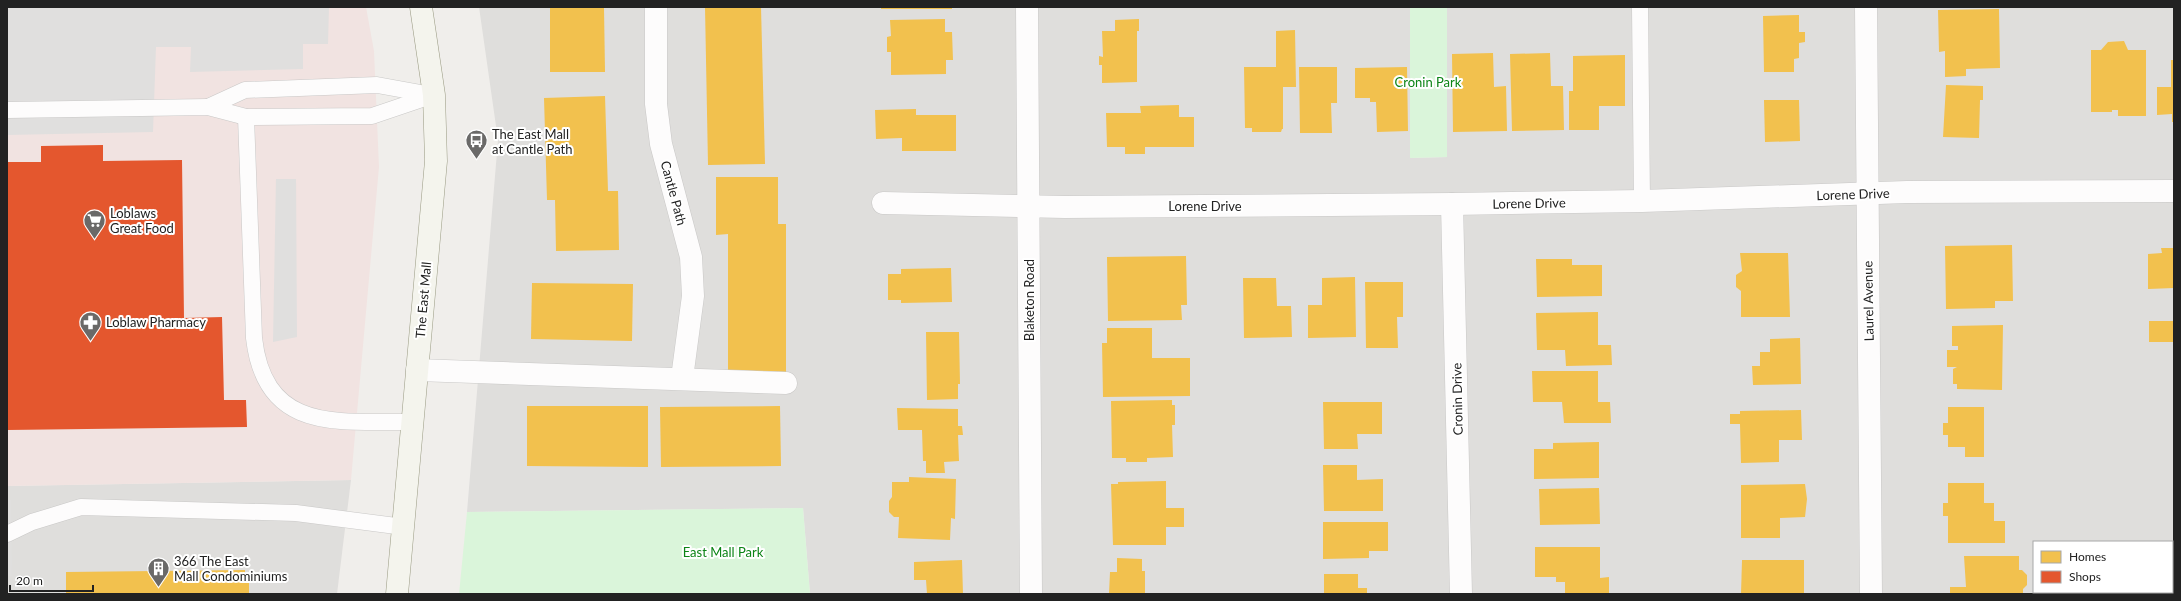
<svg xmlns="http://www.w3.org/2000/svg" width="2181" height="601" viewBox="0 0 2181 601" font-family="Lato,sans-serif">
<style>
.residential{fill:#dfdedc;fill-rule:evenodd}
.commercial{fill:#f1e3e1}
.park{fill:#daf5da}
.parking{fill:#e0dfde}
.homes{fill:#f2c14e}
.shops{fill:#e4572e}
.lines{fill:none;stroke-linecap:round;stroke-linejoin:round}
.lane-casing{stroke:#c9c8c7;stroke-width:17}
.street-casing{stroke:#c9c8c7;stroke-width:23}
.secondary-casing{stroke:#999a82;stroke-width:23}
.lane{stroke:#fdfcfc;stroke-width:16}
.street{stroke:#fdfcfc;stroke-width:22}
.secondary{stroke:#f4f4ed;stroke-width:22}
.labels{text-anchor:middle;stroke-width:4;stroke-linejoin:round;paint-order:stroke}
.park-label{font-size:13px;fill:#0c8416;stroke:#fff}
.poi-label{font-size:13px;fill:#222;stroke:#fff;text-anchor:start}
.street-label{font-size:13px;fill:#222;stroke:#fff}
</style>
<rect width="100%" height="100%" fill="#f0eeeb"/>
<g class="residential">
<path d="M479,7H1410V158L1447,157V7H2174V594H810L803,508L467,512L498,140ZM2034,542H2172V592H2034Z"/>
<polygon points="351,480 337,594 7,594 7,486"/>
</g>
<polygon class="commercial" points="7,7 366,7 374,51 379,167 351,480 7,486"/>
<g class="park">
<polygon points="1410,7 1447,7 1447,157 1410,158"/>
<polygon points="803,508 810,594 459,594 467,512"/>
</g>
<g class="parking">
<polygon points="7,7 329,7 328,44 303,44 303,69 190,72 191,47 156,47 153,132 7,135"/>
<polygon points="276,179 296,179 297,337 273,342"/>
<polygon points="7,500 11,500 12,576 7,576"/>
</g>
<g class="homes">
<polygon points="550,7 604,7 605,72 550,72"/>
<polygon points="705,7 761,7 765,164 708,165"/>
<rect x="881" y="7" width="71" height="2"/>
<polygon points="1999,9 2000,68 1966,69 1966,76 1945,77 1945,51 1939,52 1938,10"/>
<polygon points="1799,15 1799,32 1805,32 1805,42 1799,43 1799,58 1794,59 1794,72 1764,72 1763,16"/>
<polygon points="945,19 945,32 952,32 953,60 946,60 946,74 891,75 891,52 887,52 887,37 891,36 890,20"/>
<polygon points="1139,19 1139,31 1137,31 1137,82 1102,83 1102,65 1099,65 1099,56 1103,57 1102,31 1115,31 1115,20"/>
<polygon points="1295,30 1296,87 1283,87 1283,129 1282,129 1281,132 1252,132 1252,128 1245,128 1244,67 1276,67 1276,31"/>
<polygon points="2124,41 2128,50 2146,50 2146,116 2118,116 2118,110 2112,110 2112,112 2091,112 2091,50 2101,50 2108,42"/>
<polygon points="1493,53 1494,87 1506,86 1507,131 1453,132 1452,54"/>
<polygon points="1550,53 1551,86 1563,86 1564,130 1512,131 1510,54"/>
<polygon points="1625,55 1625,106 1599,106 1599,130 1569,130 1569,91 1573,91 1573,56"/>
<polygon points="2171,60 2174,60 2174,122 2172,122 2172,114 2157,115 2157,87 2171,87"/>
<polygon points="1299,67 1337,67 1337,103 1331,103 1332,133 1300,133"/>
<polygon points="1407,67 1408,131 1377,132 1376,102 1370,102 1370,98 1355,98 1355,68"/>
<polygon points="1946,85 1983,86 1983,100 1980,100 1979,138 1943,137"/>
<polygon points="605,96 608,191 618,191 619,250 556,251 555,200 547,200 544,98"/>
<polygon points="1764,100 1799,100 1800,141 1765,142"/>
<polygon points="1179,105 1179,117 1194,117 1194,147 1145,147 1145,154 1125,154 1125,147 1107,147 1106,113 1141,113 1140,106"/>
<polygon points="916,109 916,115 956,115 956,151 902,151 902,138 876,139 875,110"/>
<polygon points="716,177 778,177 778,224 786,224 786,374 728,374 728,234 716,235"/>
<polygon points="2012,245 2013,301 1995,301 1995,308 1946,309 1945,246"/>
<polygon points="2161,248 2174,248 2174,288 2148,289 2148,254 2162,253"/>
<polygon points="1740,253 1788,253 1790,317 1741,317 1741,291 1736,287 1736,275 1742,271"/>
<polygon points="1186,256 1187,305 1181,305 1182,320 1108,321 1107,257"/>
<polygon points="1536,259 1572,259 1572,265 1602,265 1602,296 1537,297"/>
<polygon points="951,268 952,302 901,303 901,300 888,300 888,274 901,274 901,269"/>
<polygon points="1355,277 1356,337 1308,338 1308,305 1322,305 1322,278"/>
<polygon points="1243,278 1276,278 1277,306 1291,306 1292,337 1244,338"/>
<polygon points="1365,282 1403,282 1403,317 1397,317 1398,348 1366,348"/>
<polygon points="532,283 633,284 632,341 531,339"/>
<polygon points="1598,312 1598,345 1611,345 1612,365 1566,366 1565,350 1537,350 1536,313"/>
<rect x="2149" y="321" width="25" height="21"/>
<polygon points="2003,325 2002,390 1957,389 1957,384 1953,384 1953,369 1957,367 1947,367 1947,350 1958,350 1958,346 1952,346 1952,326"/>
<polygon points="1107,328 1152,328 1152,358 1190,358 1190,396 1103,397 1102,343 1107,343"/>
<polygon points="926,332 959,332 960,384 958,384 958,399 927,400"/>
<polygon points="1800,338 1801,384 1753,385 1752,366 1760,366 1760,352 1770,352 1770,339"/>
<polygon points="1532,371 1598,371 1598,402 1610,402 1611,423 1564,423 1562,402 1533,402"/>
<polygon points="1172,400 1172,405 1175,405 1175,425 1172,425 1173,457 1147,458 1147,462 1126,462 1126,458 1112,458 1111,401"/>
<polygon points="1323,402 1382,402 1382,434 1357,434 1358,449 1324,449"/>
<polygon points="527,406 648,406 648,467 527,466"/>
<polygon points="780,406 781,466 661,467 660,407"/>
<polygon points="1948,407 1984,407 1984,457 1965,457 1965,447 1948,447 1948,435 1943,435 1943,423 1948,423"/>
<polygon points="897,408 958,409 958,426 962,426 963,435 958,435 959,461 944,462 945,473 926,473 926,461 923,461 922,430 898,430"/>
<polygon points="1801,410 1802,440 1779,440 1779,462 1741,463 1740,424 1730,424 1730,414 1740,414 1740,411"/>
<polygon points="1599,442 1599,478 1534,479 1534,449 1553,449 1553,443"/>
<polygon points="1323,465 1357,465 1357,480 1383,479 1383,511 1324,511"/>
<polygon points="909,477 956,479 955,519 951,518 950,540 898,538 899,517 894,517 889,512 889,501 892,497 892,482 909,482"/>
<polygon points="1166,481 1166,508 1184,508 1184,527 1166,527 1166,545 1113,545 1111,484 1118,484 1118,482"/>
<polygon points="1948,483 1984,483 1984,503 1994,503 1994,521 2005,521 2005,543 1948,543 1948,516 1943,516 1943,503 1948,503"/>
<polygon points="1805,484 1807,499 1805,517 1780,518 1780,538 1741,538 1741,485"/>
<polygon points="1599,488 1600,524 1540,525 1539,489"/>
<polygon points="1323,522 1388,522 1388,551 1369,551 1369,558 1323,559"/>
<polygon points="1535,547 1600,547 1600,578 1609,577 1609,594 1565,594 1565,582 1556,582 1556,577 1535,577"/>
<polygon points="1964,556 2019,556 2019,570 2022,570 2027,575 2027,585 2023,589 2023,594 1950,594 1950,587 1966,587"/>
<polygon points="1117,558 1142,559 1142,571 1145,571 1145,594 1109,594 1110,572 1117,572"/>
<polygon points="962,560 963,594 927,594 926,580 914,580 914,562"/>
<polygon points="1742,560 1804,560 1804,594 1741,594"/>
<polygon points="245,570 245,581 249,581 249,594 66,594 66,572"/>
<polygon points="2172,570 2174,570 2174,594 2166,594 2166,592 2172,592"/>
<polygon points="1324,574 1358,574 1358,588 1367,588 1367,594 1313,594 1324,593"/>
</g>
<polygon class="shops" points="103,145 103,161 182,160 184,318 222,317 224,400 246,400 247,427 7,430 7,162 41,162 41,146"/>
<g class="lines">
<defs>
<g id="lane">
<polyline points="1640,7 1642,201"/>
<polyline points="208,107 245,90 377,85 432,95"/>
<polyline points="7,110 208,107 246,117 372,116 434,95"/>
<path d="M246,117L254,338C265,434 339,421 413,422"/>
<polyline points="7,534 32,522 81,507 296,513 404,527"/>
</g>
<g id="street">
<polyline points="656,7 656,104 661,144 691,257 693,296 682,378"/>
<polyline points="1027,7 1031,594"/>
<polyline points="1866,7 1871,594"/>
<polyline points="883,203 1065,207 1452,204 1642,201 1907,192 2174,191"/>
<polyline points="1452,204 1461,594"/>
<polyline points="417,370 786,383"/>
</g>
<polyline id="secondary" points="397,594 436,161 434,95 421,7"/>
</defs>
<use href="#lane" class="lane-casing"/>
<use href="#street" class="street-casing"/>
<use href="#secondary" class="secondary-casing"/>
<use href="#lane" class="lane"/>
<use href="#street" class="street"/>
<use href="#secondary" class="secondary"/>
</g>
<defs>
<symbol id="bus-pin" viewBox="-11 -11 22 30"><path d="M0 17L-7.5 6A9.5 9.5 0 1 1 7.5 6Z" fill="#6a6968" stroke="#fff"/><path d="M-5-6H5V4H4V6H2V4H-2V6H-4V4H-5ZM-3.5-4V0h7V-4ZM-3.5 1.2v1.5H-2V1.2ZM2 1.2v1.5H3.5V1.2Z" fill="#fff"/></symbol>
<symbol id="supermarket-pin" viewBox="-11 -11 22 30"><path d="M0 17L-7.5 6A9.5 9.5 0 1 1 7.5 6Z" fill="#6a6968" stroke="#fff"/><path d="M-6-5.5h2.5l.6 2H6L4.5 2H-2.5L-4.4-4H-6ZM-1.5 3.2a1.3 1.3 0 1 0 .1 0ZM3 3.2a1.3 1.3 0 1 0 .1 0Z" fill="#fff"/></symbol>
<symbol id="pharmacy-pin" viewBox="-11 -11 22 30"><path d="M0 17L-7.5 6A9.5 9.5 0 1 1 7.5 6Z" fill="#6a6968" stroke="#fff"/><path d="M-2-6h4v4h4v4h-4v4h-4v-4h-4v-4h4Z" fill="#fff"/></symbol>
<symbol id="building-pin" viewBox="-11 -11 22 30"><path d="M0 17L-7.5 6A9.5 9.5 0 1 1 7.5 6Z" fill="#6a6968" stroke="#fff"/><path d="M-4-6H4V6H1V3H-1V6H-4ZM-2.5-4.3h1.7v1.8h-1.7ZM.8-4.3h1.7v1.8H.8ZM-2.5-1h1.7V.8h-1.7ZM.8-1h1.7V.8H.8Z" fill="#fff"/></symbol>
</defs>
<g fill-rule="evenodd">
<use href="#bus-pin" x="464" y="128" width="25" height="34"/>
<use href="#supermarket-pin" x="82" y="208" width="25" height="34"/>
<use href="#pharmacy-pin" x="78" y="310" width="25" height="34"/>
<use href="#building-pin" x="146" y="556" width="25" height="34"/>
</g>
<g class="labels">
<g class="park-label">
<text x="1428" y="87">Cronin Park</text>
<text x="723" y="557">East Mall Park</text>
</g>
<g class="poi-label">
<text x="492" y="139">The East Mall<tspan x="492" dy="15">at Cantle Path</tspan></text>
<text x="110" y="218">Loblaws<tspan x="110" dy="15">Great Food</tspan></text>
<text x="106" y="327">Loblaw Pharmacy</text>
<text x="174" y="566">366 The East<tspan x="174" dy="15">Mall Condominiums</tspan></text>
</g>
<g class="street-label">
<text transform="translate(674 193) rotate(75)" y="5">Cantle Path</text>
<text transform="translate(1853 194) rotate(-2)" y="5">Lorene Drive</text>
<text transform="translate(1529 203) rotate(-1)" y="5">Lorene Drive</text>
<text x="1205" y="211">Lorene Drive</text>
<text transform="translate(423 300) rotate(-85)" y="5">The East Mall</text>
<text transform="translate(1029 300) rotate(-90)" y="5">Blaketon Road</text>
<text transform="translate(1868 301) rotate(-91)" y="5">Laurel Avenue</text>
<text transform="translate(1457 399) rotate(-91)" y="5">Cronin Drive</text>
</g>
</g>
<rect width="2181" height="601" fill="none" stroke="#222222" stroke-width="16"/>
<rect x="2033" y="541" width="140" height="52" fill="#ffffff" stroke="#a7a7a7"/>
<rect x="2041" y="551" width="20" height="12" fill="#f2c14e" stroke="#a7a7a7"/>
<text x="2069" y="561" font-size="12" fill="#222222">Homes</text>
<rect x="2041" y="571" width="20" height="12" fill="#e4572e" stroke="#a7a7a7"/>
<text x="2069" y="581" font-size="12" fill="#222222">Shops</text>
<path d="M10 585v6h83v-6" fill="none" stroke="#222222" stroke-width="2"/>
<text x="16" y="585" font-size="12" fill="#222222" stroke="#ffffff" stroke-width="3" paint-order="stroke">20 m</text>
</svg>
